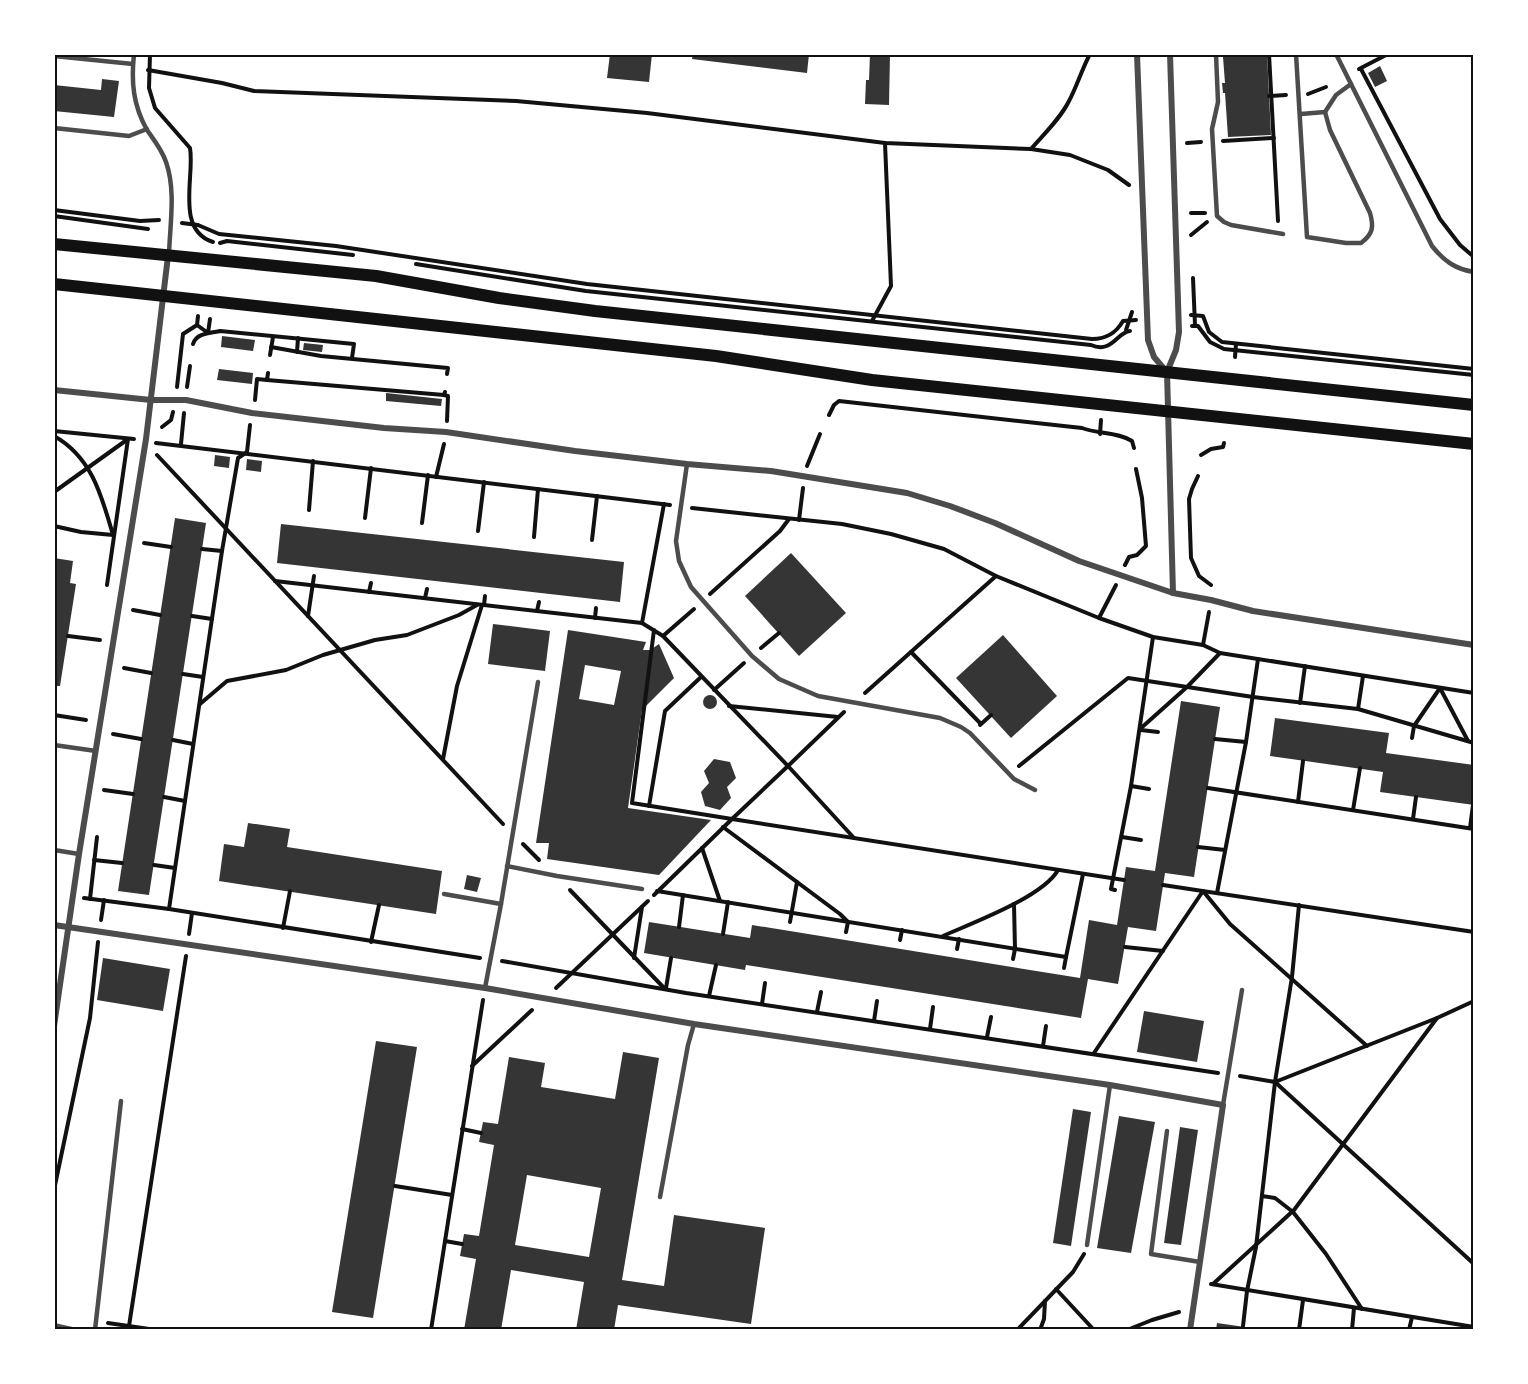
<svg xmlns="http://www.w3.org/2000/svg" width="1528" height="1384" viewBox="0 0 1528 1384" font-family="'Roboto Condensed',sans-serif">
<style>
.building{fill:#353535;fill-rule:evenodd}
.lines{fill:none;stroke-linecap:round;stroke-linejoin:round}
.path{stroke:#111;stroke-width:4}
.service{stroke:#4c4c4c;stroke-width:4.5}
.minor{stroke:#4c4c4c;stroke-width:6}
.secondary{stroke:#111;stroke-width:12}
.neatline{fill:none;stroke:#111;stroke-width:2}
</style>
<rect width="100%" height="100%" fill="#fff"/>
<g class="building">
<polygon points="610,54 652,54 649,82 607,78"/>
<polygon points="693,54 809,54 807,73 692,59"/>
<polygon points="870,54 890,54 889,105 865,104 866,80 869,80"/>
<polygon points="1221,54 1267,54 1271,135 1228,137 1225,93 1223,93 1222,83 1225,83 1223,57 1221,57"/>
<polygon points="1380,66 1387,81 1375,87 1368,73"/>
<polygon points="102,79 119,81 114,117 54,111 54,85 101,90"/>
<polygon points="222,336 255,340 253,351 221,347"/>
<polygon points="304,343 323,345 322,352 303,350"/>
<polygon points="219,369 253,373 252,384 217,380"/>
<polygon points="386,393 442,399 441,406 386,401"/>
<polygon points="215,455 230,457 229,468 214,466"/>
<polygon points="247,459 262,461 261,472 246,470"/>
<polygon points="175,518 206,523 149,895 118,891"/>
<polygon points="281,524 624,562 620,602 277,563"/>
<polygon points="791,553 846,613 799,656 745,596"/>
<polygon points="54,558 73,561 70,583 76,584 60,686 54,686"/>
<polygon points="493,624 550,631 545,671 488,664"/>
<path d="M568,630L646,642L643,650H650L659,644L674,678L642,710L628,808L711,820L659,875L547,859L549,843H536ZM585,665L621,671L614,705L579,699Z"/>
<polygon points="1003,635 1057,696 1011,738 956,678"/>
<circle cx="710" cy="702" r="7"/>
<polygon points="1181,701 1220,707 1194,877 1165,873 1156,931 1128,927 1118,984 1088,979 1081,1018 746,965 745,970 644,953 649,922 750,938 752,925 1080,978 1089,920 1117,925 1126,867 1155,871"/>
<polygon points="1275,718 1389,733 1386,753 1474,765 1474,805 1380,792 1383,772 1270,756"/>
<polygon points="714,759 730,762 736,778 727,787 731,798 720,810 705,806 701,792 709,783 704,771"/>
<polygon points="248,823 290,829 287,847 442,871 436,914 219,881 224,844 244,847"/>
<polygon points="467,875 481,878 477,892 464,889"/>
<polygon points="103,958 170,969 163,1011 97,1000"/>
<polygon points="1144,1011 1204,1021 1197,1062 1137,1052"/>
<polygon points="376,1041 417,1047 373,1318 332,1312"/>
<path d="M623,1052L659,1058L622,1280L664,1286L674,1215L765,1228L751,1324L618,1305L614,1330H576L584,1282L511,1270L501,1330H464L476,1259L460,1256L464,1234L479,1236L494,1145L479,1142L483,1122L498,1124L509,1057L545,1063L541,1087L615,1099ZM527,1175L601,1188L589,1257L515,1245Z"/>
<polygon points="1073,1109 1091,1112 1071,1246 1053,1243"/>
<polygon points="1119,1116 1155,1122 1131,1253 1097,1248"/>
<polygon points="1180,1127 1198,1130 1181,1245 1164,1243"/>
<polygon points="1217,1323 1259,1329 1259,1330 1216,1330"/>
</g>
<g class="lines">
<g class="path">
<path d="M150,54L149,88L155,108L190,148C195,176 175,230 213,242"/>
<polyline points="1269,54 1278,221"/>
<polyline points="1359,69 1388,54"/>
<polyline points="1361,69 1440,219 1460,245 1474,257"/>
<polyline points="148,70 222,83 254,91 516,101 647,113 885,143 1031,149 1070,155 1108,170 1129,185"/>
<polyline points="1308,94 1326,87"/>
<polyline points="1269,96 1286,95"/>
<polyline points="1223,141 1274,138"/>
<polyline points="1187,143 1201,142"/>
<path d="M1031,149C1044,134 1060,119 1069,101C1077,86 1082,69 1090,54"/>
<polyline points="54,210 140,221 159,220"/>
<polyline points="1191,213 1205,213"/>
<polyline points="54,216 148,229"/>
<path d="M182,223L198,225L219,234L336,246L587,284L1092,339C1107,339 1116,333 1123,321L1136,320"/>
<polyline points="1191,235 1207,222"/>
<polyline points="220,243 227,241 353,255"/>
<path d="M416,264L586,291L1091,345C1112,354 1117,332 1130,331"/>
<polyline points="1193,278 1195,325"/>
<polyline points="1191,315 1203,316 1209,332 1222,342 1474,369"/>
<polyline points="872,321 891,286 885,143"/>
<polyline points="197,325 208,333 210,319"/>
<polyline points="1192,326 1198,326 1210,342 1224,349 1474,375"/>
<polyline points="1126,330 1132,312"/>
<path d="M193,344C196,333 210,333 220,331L354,344L352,358"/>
<polyline points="271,347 321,356 448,368 447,374"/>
<polyline points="297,352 298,338"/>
<polyline points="270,355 273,337"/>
<polyline points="1235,357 1236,344"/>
<polyline points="267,380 444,395"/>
<polyline points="177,387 183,334 197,325 198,316"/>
<polyline points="187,387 190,366"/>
<polyline points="445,392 444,395 448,396 447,421"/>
<polyline points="255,400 257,379 267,380 268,373"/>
<path d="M829,415L834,405L839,401L1082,428C1098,434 1118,432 1132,441L1134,448"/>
<polyline points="162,427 171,420 173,412"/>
<polyline points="54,431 134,439"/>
<polyline points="1100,434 1101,420"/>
<path d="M54,436C92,457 102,497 113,535L81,532L54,526"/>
<polyline points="156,443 670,505"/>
<polyline points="181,444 184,413"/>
<polyline points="157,455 503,824"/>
<polyline points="1201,455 1211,449 1223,447 1224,443"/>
<polyline points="807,466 820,434"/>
<polyline points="1198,476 1192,489 1189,499 1191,558 1199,576 1211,585"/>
<polyline points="436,477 444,444"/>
<polyline points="54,492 128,439 107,585"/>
<polyline points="692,508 842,524 891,534 944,549 996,576 1099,618 1153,637 1203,645 1220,653 1474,693"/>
<polyline points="309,510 313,461"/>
<polyline points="365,518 371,468"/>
<polyline points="799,520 803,488"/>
<polyline points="422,523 428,475"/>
<polyline points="478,531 484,482"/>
<polyline points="534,537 538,489"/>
<polyline points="592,540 597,496"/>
<polyline points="144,543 171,547"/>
<polyline points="202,549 222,551"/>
<polyline points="1125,565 1129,557 1137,555 1146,546 1142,498 1136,469"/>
<polyline points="275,581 642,623 663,636 788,766 732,819 632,803 654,630"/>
<polyline points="369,592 371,583"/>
<polyline points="710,594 780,531 789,519"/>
<polyline points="425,598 427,589"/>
<polyline points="484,605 485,596"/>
<polyline points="133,610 160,615"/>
<polyline points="537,611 539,602"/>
<polyline points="192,616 212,619"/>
<polyline points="308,616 314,576"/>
<polyline points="595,618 596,608"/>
<polyline points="1099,618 1116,585"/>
<polyline points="642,623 664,504"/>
<polyline points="68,636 100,640"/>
<polyline points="663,636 694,609"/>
<polyline points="1203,645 1209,612"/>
<polyline points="761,648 779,633"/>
<polyline points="911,652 980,723"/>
<polyline points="124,668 151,673"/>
<polyline points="183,674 203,677"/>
<polyline points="714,690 744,663"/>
<polyline points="865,693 996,576"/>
<polyline points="1300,703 1305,666"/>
<polyline points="200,704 227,681 286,670 323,655 375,640 407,635 459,615 477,605"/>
<polyline points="729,706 838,717"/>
<polyline points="1358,709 1363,676"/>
<polyline points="844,712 788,766 854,838"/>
<polyline points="54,715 86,720"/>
<polyline points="980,725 991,715"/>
<polyline points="1140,729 1187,687 1220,653"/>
<polyline points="1141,730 1158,732"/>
<polyline points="113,734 141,739"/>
<polyline points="1412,738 1414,726 1440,688 1468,741"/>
<polyline points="1215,739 1246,742"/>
<polyline points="173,740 193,744"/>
<polyline points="443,759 457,686 482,605"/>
<polyline points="1019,766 1128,678 1253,697 1358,709 1474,743"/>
<polyline points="1131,786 1149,789"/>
<polyline points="1208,788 1474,829"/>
<polyline points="104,790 133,794"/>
<polyline points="164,797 185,801"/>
<polyline points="1298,802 1303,761"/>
<polyline points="649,806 665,711 701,677"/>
<polyline points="1353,810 1360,768"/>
<polyline points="1413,819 1416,797"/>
<polyline points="723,827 840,914 848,922 846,932"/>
<polyline points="1470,828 1473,805"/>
<polyline points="1122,837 1141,840"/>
<polyline points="523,844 539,860"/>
<polyline points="1198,847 1225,850"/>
<polyline points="702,848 720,901"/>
<polyline points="94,860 122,863"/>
<polyline points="154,865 175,868"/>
<polyline points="1163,885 1474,932"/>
<polyline points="570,890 665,989"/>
<polyline points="1115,890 1111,889 1131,786 1153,637"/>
<polyline points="657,891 1066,957 1083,874"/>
<polyline points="1217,893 1246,742 1258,659"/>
<polyline points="654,895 732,819 1124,880"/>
<polyline points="84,898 169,909 480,958"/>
<polyline points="90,899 97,837"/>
<polyline points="169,909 222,551 238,458 247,452 250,425"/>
<polyline points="101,920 104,900"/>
<polyline points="790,922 797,882"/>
<polyline points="679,927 683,895"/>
<polyline points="283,928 290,891"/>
<polyline points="189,934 192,913"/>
<polyline points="723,934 728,902"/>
<path d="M943,936C972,923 1043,897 1058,870"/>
<polyline points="900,940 902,930"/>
<polyline points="371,942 379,905"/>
<polyline points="1125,947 1163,951"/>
<polyline points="957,949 959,939"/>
<polyline points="634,958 642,907"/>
<polyline points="1013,959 1015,949 1014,904"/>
<polyline points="502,961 686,993 1218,1073"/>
<polyline points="1064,968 1066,957"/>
<polyline points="556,988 648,901"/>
<polyline points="666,988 671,958"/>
<polyline points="709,996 716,965"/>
<polyline points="762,1004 765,983"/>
<polyline points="817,1012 821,992"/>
<polyline points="874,1021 877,1001"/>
<polyline points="930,1029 933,1007"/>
<polyline points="987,1037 991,1017"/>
<polyline points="1043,1046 1046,1026"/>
<polyline points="1094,1053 1203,891 1230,924 1367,1046"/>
<polyline points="472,1066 532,1010"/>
<polyline points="1240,1076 1275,1082 1437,1018"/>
<polyline points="1275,1082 1474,1264"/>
<polyline points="462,1129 481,1133"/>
<polyline points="395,1186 452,1195"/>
<polyline points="54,1190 90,1018 98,942"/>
<polyline points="1262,1196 1275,1198 1293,1212 1326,1254 1362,1309"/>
<polyline points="445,1241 462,1244"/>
<polyline points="1211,1284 1474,1327"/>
<polyline points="1213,1284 1294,1210 1437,1018 1474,1001"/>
<polyline points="1056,1289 1094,1330"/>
<polyline points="108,1323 156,1330"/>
<polyline points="129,1326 186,956"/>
<polyline points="1243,1326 1247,1291 1256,1247 1275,1082 1292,977 1299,905"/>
<polyline points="431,1330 483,1000"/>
<polyline points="1017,1330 1073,1272 1084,1254"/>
<polyline points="1040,1330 1044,1319 1045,1301"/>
<polyline points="1127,1330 1152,1320 1179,1312"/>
<polyline points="1299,1330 1303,1300"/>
<polyline points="1352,1330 1354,1308"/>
<polyline points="1409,1330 1412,1317"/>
</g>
<g class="service">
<path d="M134,54C131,82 133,105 147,130C154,140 162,150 166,162C176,190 170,224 169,254"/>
<polyline points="1216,54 1218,102 1212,129 1217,216 1224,222 1231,225 1283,234"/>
<path d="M1296,54L1307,237L1346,243H1361C1373,234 1374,227 1370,213L1330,130L1325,112"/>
<path d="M1336,54L1432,246C1444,261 1455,269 1474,272"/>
<polyline points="54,56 133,64"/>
<polyline points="1301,114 1325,112 1336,95 1351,84"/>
<polyline points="54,128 129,136 147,129"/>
<polyline points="687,464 676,541 679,561 691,587 752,656 779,679 818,696 940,718 961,727 970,733 1014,779 1035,790"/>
<polyline points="54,745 96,751"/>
<polyline points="54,850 79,854"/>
<polyline points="507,866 557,876 642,889"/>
<polyline points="444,894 501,904"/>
<polyline points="485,988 501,904 538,682"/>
<polyline points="1223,1105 1242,990"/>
<polyline points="1167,1131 1151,1254 1200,1262"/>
<polyline points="660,1197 688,1045 694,1024"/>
<polyline points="1087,1245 1110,1085"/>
<polyline points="95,1330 121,1101"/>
</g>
<g class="minor">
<polyline points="1137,54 1148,340 1154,357 1166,371"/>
<polyline points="1170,54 1179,332 1176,350 1167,372 1173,593"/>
<polyline points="54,390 151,400 186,400 252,413 384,428 446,432 575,451 687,464 771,471 907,493 950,506 995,523 1079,561 1173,593 1211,600 1253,611 1474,645"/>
<polyline points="54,925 485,988 694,1024 1110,1085 1223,1105 1190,1330"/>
<polyline points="54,1026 79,854 146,439 168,256"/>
<polyline points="54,1326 72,1330"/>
</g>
<g class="secondary">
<polyline points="54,244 376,276 499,298 595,311 1474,405"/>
<polyline points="54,284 716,356 872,380 1474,444"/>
</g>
</g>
<rect width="1528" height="1384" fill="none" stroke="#ffffff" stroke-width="111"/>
<rect x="56" y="56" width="1416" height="1272" class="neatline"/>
</svg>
